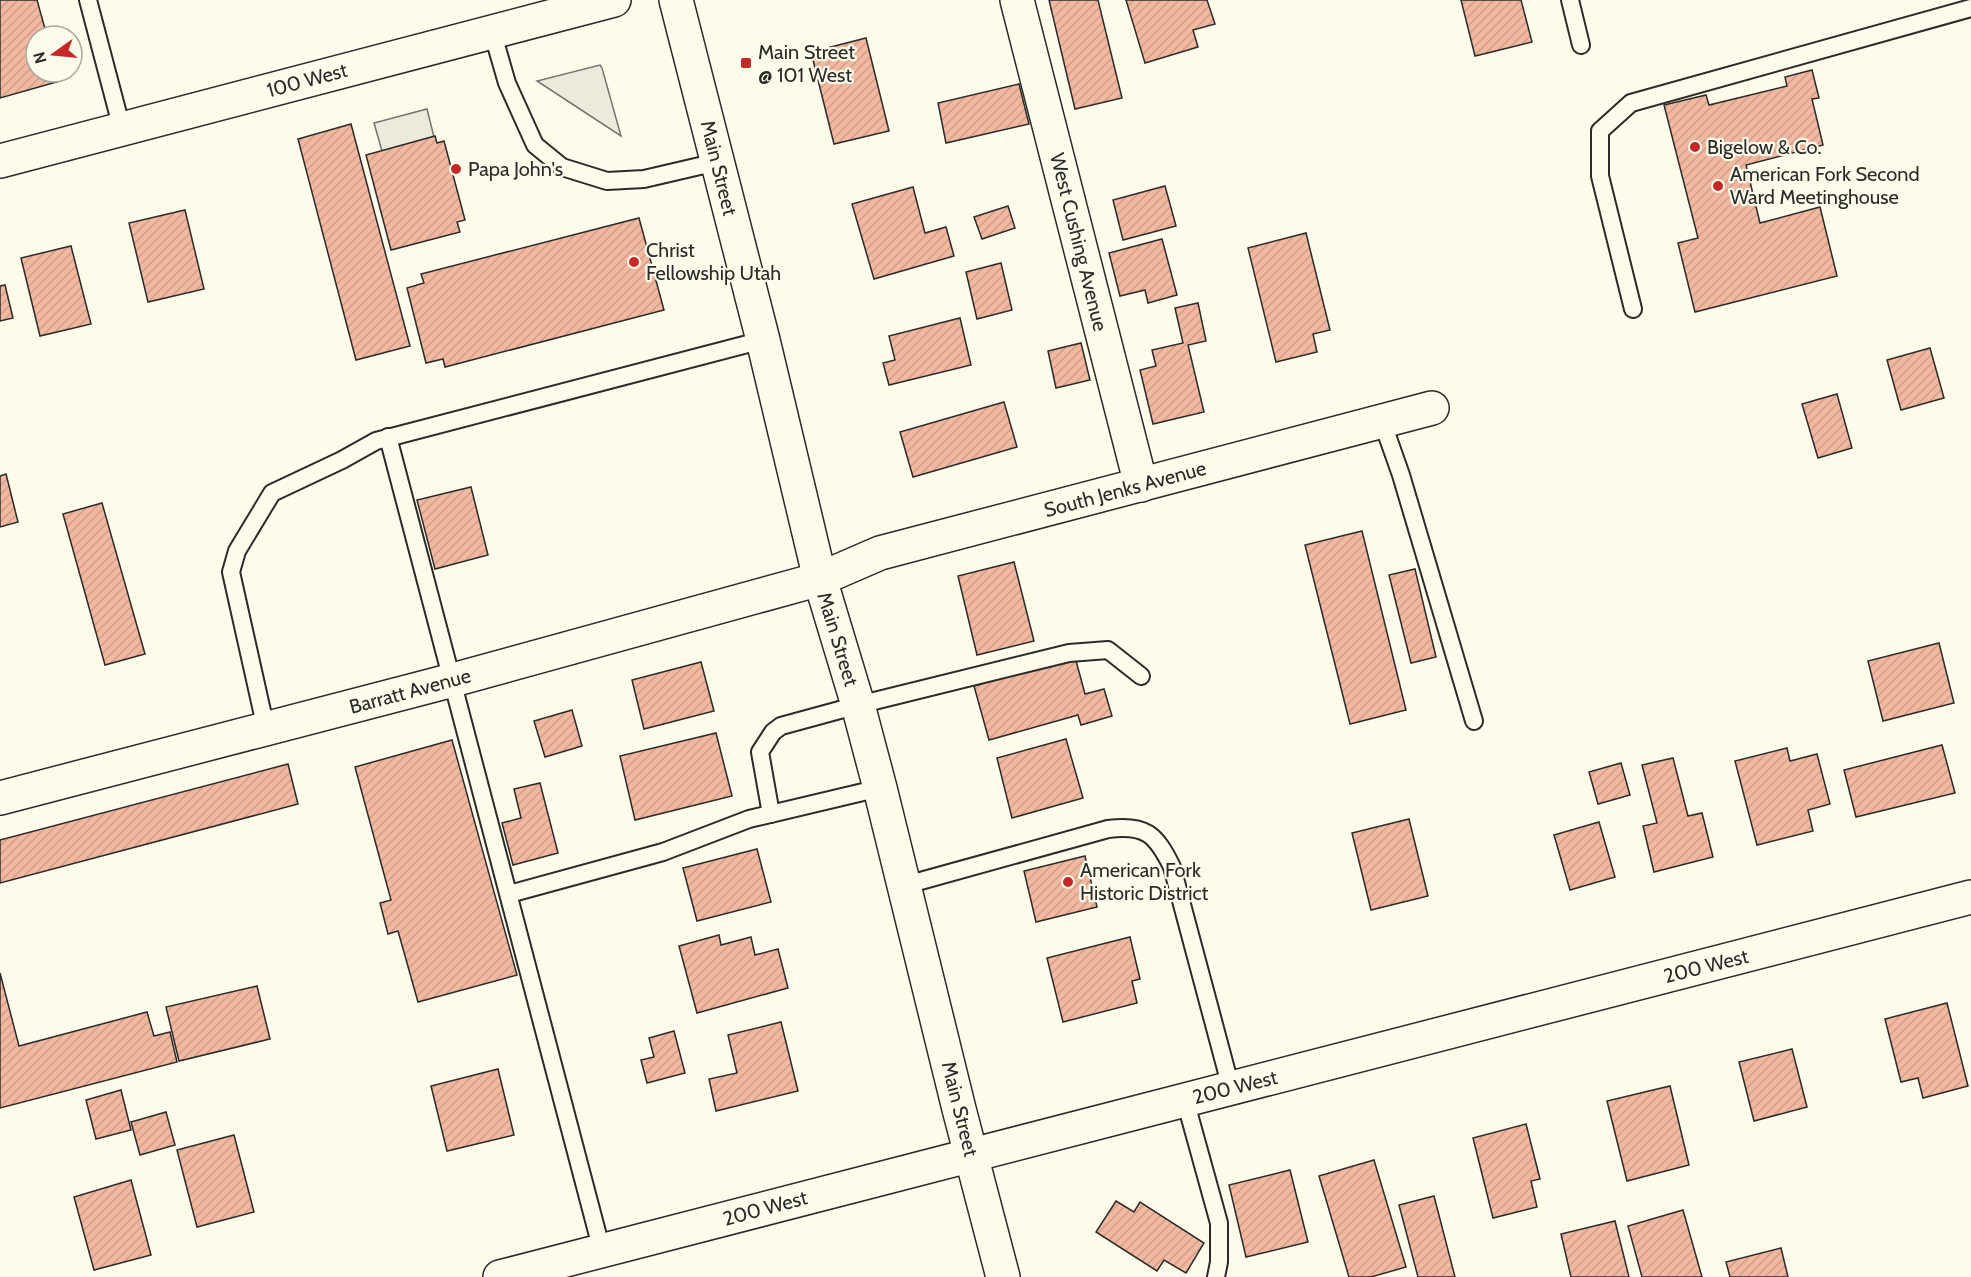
<svg xmlns="http://www.w3.org/2000/svg" width="1971" height="1277" viewBox="0 0 1971 1277" font-family="Cabin,sans-serif">
<style>
.green{fill:#ecebdb;stroke:#74746e;stroke-width:1.5}
.building{fill:url(#building-hatch);stroke:#2b2b2b;stroke-width:1.5}
.lines{fill:none;stroke-linecap:round;stroke-linejoin:round}
.lane-casing{stroke:#2b2b2b;stroke-width:20}
.street-casing{stroke:#2b2b2b;stroke-width:36}
.secondary-casing{stroke:#2b2b2b;stroke-width:36}
.primary-casing{stroke:#2b2b2b;stroke-width:36}
.lane{stroke:#fdfbea;stroke-width:16}
.street{stroke:#fdfbea;stroke-width:33}
.secondary{stroke:#fdfbea;stroke-width:33}
.primary{stroke:#fdfbea;stroke-width:33}
.poi-dot{fill:#c62828;stroke:#fdfbea;stroke-width:2}
.labels{text-anchor:middle;stroke-width:4.5;stroke-linejoin:round;paint-order:stroke}
.poi-label{font-size:20px;fill:#2b2b2b;stroke:#fdfbea;text-anchor:start}
.street-label{font-size:20px;fill:#2b2b2b;stroke:#fdfbea}
</style>
<defs>
<pattern id="building-hatch" width="6" height="6" patternUnits="userSpaceOnUse" patternTransform="scale(1.5)"><rect width="6" height="6" fill="#f2b8a0"/><path d="M-1 1l2-2M0 6l6-6M5 7l2-2" fill="none" stroke="#d09e8a"/></pattern>
</defs>
<rect width="100%" height="100%" fill="#fdfbea"/>
<g class="green">
<polygon points="600,65 602,68 621,136 537,81"/>
<polygon points="427,109 434,137 382,151 374,123"/>
</g>
<g class="building">
<polygon points="0,0 37,0 47,36 36,36 36,72 57,72 60,81 0,98"/>
<polygon points="1049,0 1098,0 1122,98 1075,109"/>
<polygon points="1126,0 1207,0 1215,24 1193,30 1198,47 1145,63"/>
<polygon points="1461,0 1521,0 1532,42 1475,56"/>
<polygon points="866,38 889,131 834,144 811,52"/>
<polygon points="1812,70 1819,98 1812,99 1823,145 1746,165 1760,223 1820,207 1837,276 1695,312 1678,243 1698,238 1664,105 1706,95 1709,105 1787,86 1785,77"/>
<polygon points="1019,84 1029,124 946,143 938,103"/>
<polygon points="351,124 410,346 356,360 298,139"/>
<polygon points="435,136 437,143 444,141 465,220 457,222 460,232 391,250 366,155"/>
<polygon points="1165,186 1176,226 1123,240 1113,200"/>
<polygon points="913,187 925,233 946,227 954,256 874,279 852,204"/>
<polygon points="1008,206 1015,228 982,239 974,217"/>
<polygon points="185,210 204,289 148,302 129,223"/>
<polygon points="639,218 664,310 445,367 443,359 426,363 407,288 424,283 421,274"/>
<polygon points="1306,233 1330,330 1313,334 1317,352 1276,362 1248,248"/>
<polygon points="1162,239 1177,295 1148,303 1145,290 1120,296 1109,253"/>
<polygon points="71,246 91,324 40,336 21,258"/>
<polygon points="1001,263 1012,310 977,319 966,272"/>
<polygon points="5,285 13,318 0,321 0,286"/>
<polygon points="1198,303 1206,341 1188,345 1204,412 1153,424 1140,370 1156,366 1152,350 1183,343 1175,308"/>
<polygon points="960,318 971,365 889,385 883,363 895,360 889,336"/>
<polygon points="1081,343 1090,380 1056,388 1048,351"/>
<polygon points="1930,348 1944,398 1901,410 1887,360"/>
<polygon points="1837,394 1852,448 1818,458 1802,404"/>
<polygon points="1004,402 1017,447 913,477 900,432"/>
<polygon points="6,474 18,522 0,527 0,476"/>
<polygon points="471,487 488,555 435,569 417,500"/>
<polygon points="102,503 145,654 105,665 63,514"/>
<polygon points="1362,531 1406,710 1350,724 1305,545"/>
<polygon points="1014,562 1034,641 977,655 958,576"/>
<polygon points="1415,569 1436,657 1411,663 1389,575"/>
<polygon points="1939,643 1954,703 1883,721 1868,661"/>
<polygon points="1075,657 1085,694 1104,689 1112,716 1081,725 1078,715 989,740 974,686"/>
<polygon points="701,662 714,711 644,729 632,680"/>
<polygon points="572,710 582,746 545,757 534,721"/>
<polygon points="716,733 732,796 635,820 620,756"/>
<polygon points="1066,739 1083,798 1012,818 997,758"/>
<polygon points="452,740 517,975 418,1002 398,931 388,934 380,903 391,900 355,767"/>
<polygon points="1942,745 1955,793 1856,817 1844,770"/>
<polygon points="1787,748 1790,761 1817,754 1830,804 1808,810 1813,831 1757,845 1735,761"/>
<polygon points="1673,758 1688,816 1702,813 1713,857 1654,872 1643,826 1657,823 1642,765"/>
<polygon points="1621,763 1630,795 1598,804 1589,772"/>
<polygon points="288,764 298,804 0,883 0,840"/>
<polygon points="540,783 558,853 513,865 502,823 521,818 514,789"/>
<polygon points="1409,819 1428,896 1371,910 1352,833"/>
<polygon points="1599,822 1615,877 1570,890 1554,835"/>
<polygon points="757,849 771,902 697,921 683,868"/>
<polygon points="1085,856 1097,907 1036,922 1024,871"/>
<polygon points="719,935 721,945 751,937 755,955 778,949 788,988 697,1013 679,946"/>
<polygon points="1130,937 1140,979 1132,981 1137,1003 1063,1022 1047,958"/>
<polygon points="0,973 19,1046 147,1012 154,1036 170,1032 177,1062 0,1108"/>
<polygon points="257,986 270,1039 179,1061 166,1007"/>
<polygon points="1947,1003 1968,1086 1923,1098 1918,1078 1901,1082 1885,1019"/>
<polygon points="781,1022 798,1091 716,1111 709,1079 737,1073 728,1035"/>
<polygon points="674,1031 685,1073 647,1083 641,1060 654,1057 649,1038"/>
<polygon points="1792,1049 1807,1107 1754,1121 1739,1062"/>
<polygon points="498,1069 514,1135 447,1151 431,1086"/>
<polygon points="1670,1086 1689,1165 1627,1181 1607,1101"/>
<polygon points="121,1090 131,1130 96,1139 86,1100"/>
<polygon points="166,1112 175,1145 140,1155 131,1122"/>
<polygon points="1526,1124 1540,1179 1531,1181 1537,1207 1493,1218 1473,1138"/>
<polygon points="234,1135 254,1212 197,1227 177,1150"/>
<polygon points="1374,1160 1406,1267 1371,1277 1349,1277 1319,1176"/>
<polygon points="1290,1170 1308,1242 1246,1257 1229,1185"/>
<polygon points="131,1180 151,1255 94,1270 74,1197"/>
<polygon points="1434,1196 1455,1277 1418,1277 1399,1205"/>
<polygon points="1116,1201 1134,1212 1140,1202 1204,1243 1186,1273 1164,1260 1157,1271 1096,1232"/>
<polygon points="1683,1210 1702,1277 1642,1277 1628,1226"/>
<polygon points="1615,1221 1629,1277 1571,1277 1561,1234"/>
<polygon points="1781,1248 1788,1277 1730,1277 1726,1262"/>
</g>
<g class="lines">
<defs>
<g id="lane">
<polyline points="88,0 122,129"/>
<polyline points="1570,0 1581,45"/>
<polyline points="492,31 507,83 535,145 562,167 607,181 644,179 717,162"/>
<polyline points="1633,309 1600,176 1600,131 1631,103 1971,8"/>
<polyline points="1382,421 1401,475 1474,721"/>
<polyline points="388,437 602,1251"/>
<polyline points="266,729 231,572 237,551 272,493 342,460 376,441 763,340"/>
<polyline points="771,814 760,752 773,732 781,726 858,705 1069,653 1108,650 1141,676"/>
<path d="M906,885L1108,829C1145,824 1156,834 1172,867L1231,1088"/>
<polyline points="509,894 663,852 749,819 880,788"/>
<polyline points="1185,1100 1219,1223 1219,1262 1216,1277"/>
</g>
<g id="street">
<polyline points="1017,0 1141,485"/>
<polyline points="0,798 453,680 820,579 880,553 1432,408"/>
<polyline points="500,1277 1971,897"/>
</g>
<polyline id="secondary" points="0,161 614,0"/>
<polyline id="primary" points="676,0 763,340 820,579 858,705 880,788 959,1109 1003,1277"/>
</defs>
<use href="#lane" class="lane-casing"/>
<use href="#street" class="street-casing"/>
<use href="#secondary" class="secondary-casing"/>
<use href="#primary" class="primary-casing"/>
<use href="#lane" class="lane"/>
<use href="#street" class="street"/>
<use href="#secondary" class="secondary"/>
<use href="#primary" class="primary"/>
</g>
<g class="poi-dot">
<rect x="740" y="57" width="12" height="12" rx="3"/>
<circle cx="1695" cy="147" r="6"/>
<circle cx="456" cy="169" r="6"/>
<circle cx="1718" cy="186" r="6"/>
<circle cx="634" cy="262" r="6"/>
<circle cx="1068" cy="882" r="6"/>
</g>
<g class="labels">
<g class="poi-label">
<text x="758" y="59">Main Street<tspan x="758" dy="23">@ 101 West</tspan></text>
<text x="1707" y="154">Bigelow &amp; Co.</text>
<text x="468" y="176">Papa John's</text>
<text x="1730" y="181">American Fork Second<tspan x="1730" dy="23">Ward Meetinghouse</tspan></text>
<text x="646" y="257">Christ<tspan x="646" dy="23">Fellowship Utah</tspan></text>
<text x="1080" y="877">American Fork<tspan x="1080" dy="23">Historic District</tspan></text>
</g>
<g class="street-label">
<text transform="translate(307 80) rotate(-15)" y="7">100 West</text>
<text transform="translate(719 168) rotate(76)" y="7">Main Street</text>
<text transform="translate(1079 242) rotate(76)" y="7">West Cushing Avenue</text>
<text transform="translate(1125 489) rotate(-15)" y="7">South Jenks Avenue</text>
<text transform="translate(838 639) rotate(73)" y="7">Main Street</text>
<text transform="translate(410 691) rotate(-15)" y="7">Barratt Avenue</text>
<text transform="translate(1706 966) rotate(-14)" y="7">200 West</text>
<text transform="translate(1235 1087) rotate(-14)" y="7">200 West</text>
<text transform="translate(960 1109) rotate(76)" y="7">Main Street</text>
<text transform="translate(765 1208) rotate(-15)" y="7">200 West</text>
</g>
</g>
<g transform="translate(54 54) rotate(255)"><circle r="28" fill="#fdfbea" stroke="#a9a89e" stroke-width="1.5"/>
<path d="M0-4.5L10 22L0 15L-10 22Z" fill="#c62828"/>
<text y="-9" font-size="16" font-weight="bold" text-anchor="middle" fill="#2b2b2b">N</text>
</g>
</svg>
